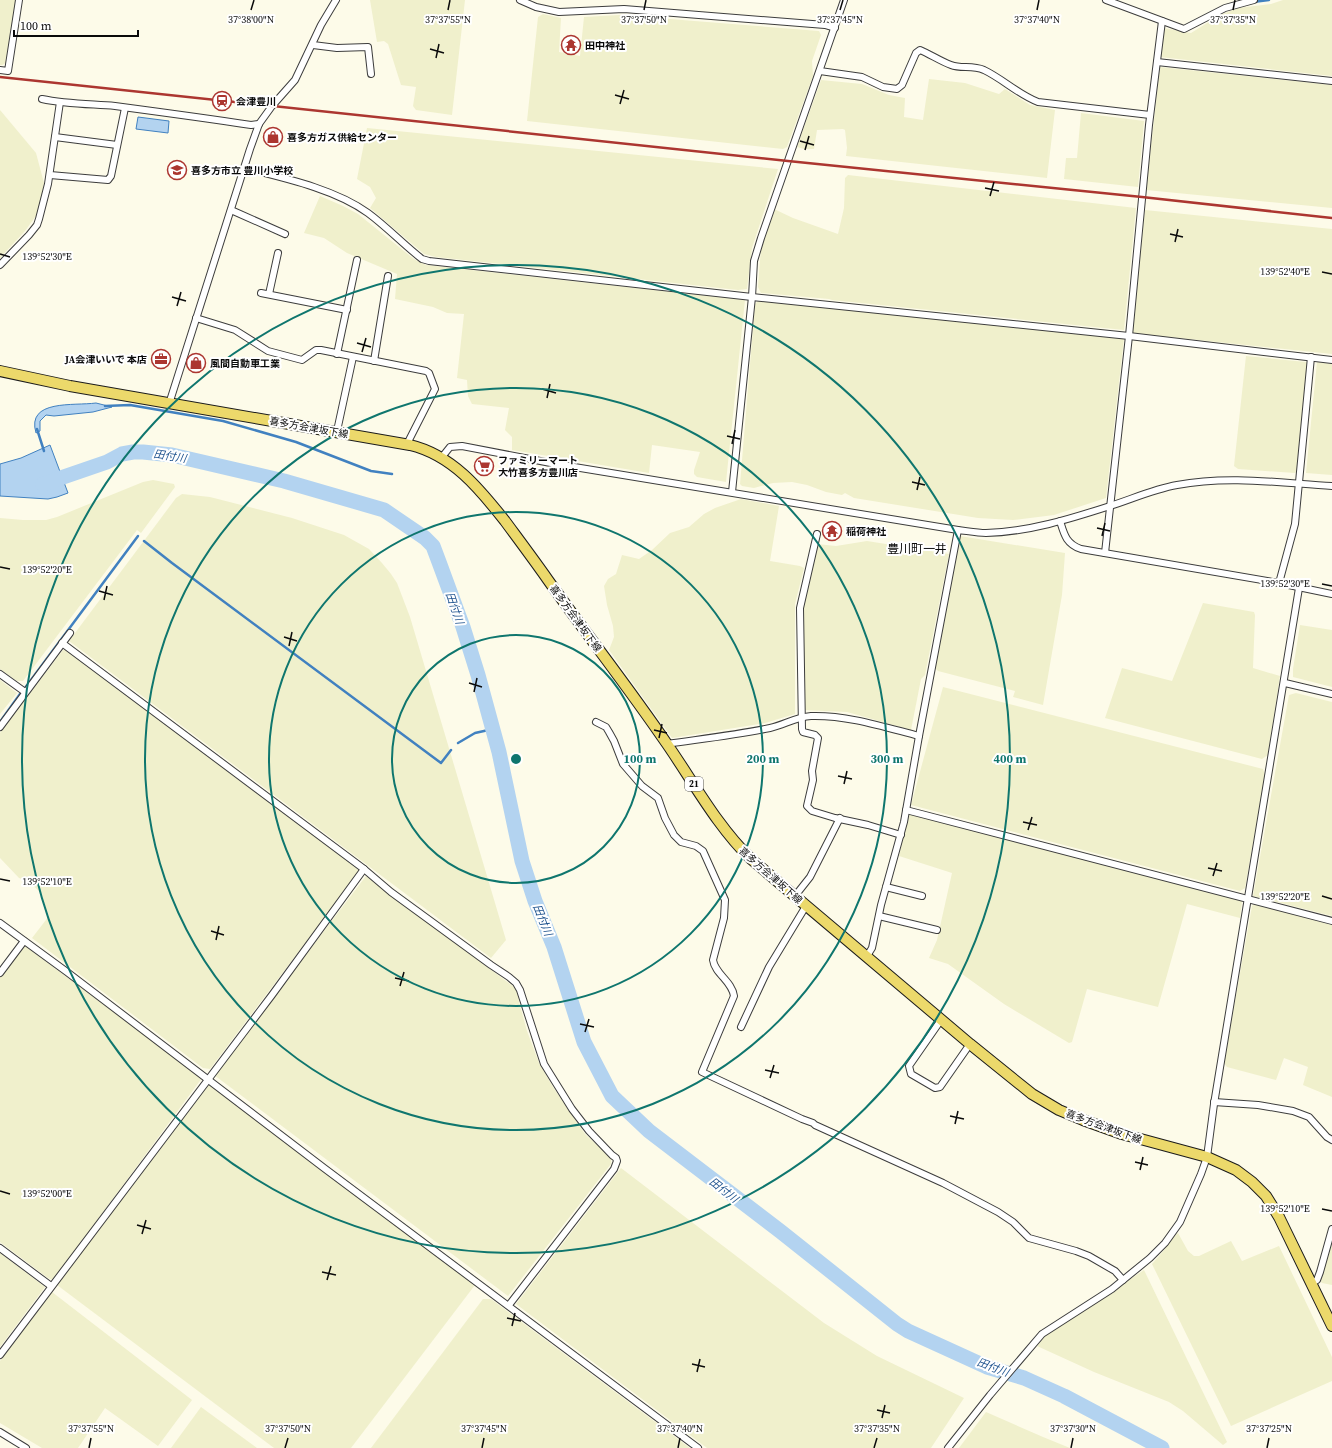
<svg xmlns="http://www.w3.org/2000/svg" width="1332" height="1448" viewBox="0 0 1332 1448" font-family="'Source Serif 4','Noto Sans JP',serif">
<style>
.farmland{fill:#f0f0cc}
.water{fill:#b3d3f0;stroke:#4181c0}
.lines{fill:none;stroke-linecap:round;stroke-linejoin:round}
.stream{stroke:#4181c0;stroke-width:2.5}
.river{stroke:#b3d3f0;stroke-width:15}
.minor-casing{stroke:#3d3d3d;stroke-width:8}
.primary-casing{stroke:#1b1b1b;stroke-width:12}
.minor{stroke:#fff;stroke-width:6}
.primary{stroke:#ecd96b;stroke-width:10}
.rail{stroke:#ac3630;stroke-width:2.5}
.ticks{fill:none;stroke:#0a0a0a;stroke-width:1.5}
.ring{fill:none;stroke:#0f766e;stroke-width:2}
.labels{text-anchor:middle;stroke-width:4;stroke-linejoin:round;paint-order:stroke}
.shield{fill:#fff;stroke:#545454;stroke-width:1}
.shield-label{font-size:9px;font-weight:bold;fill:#0a0a0a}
.poi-label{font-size:10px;font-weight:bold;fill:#0a0a0a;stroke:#fff;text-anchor:start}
.street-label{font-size:10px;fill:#0a0a0a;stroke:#fff}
.water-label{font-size:11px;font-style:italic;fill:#20548f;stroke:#fff}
.quarter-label{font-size:12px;fill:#0a0a0a;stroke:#fff}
.ticks-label{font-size:10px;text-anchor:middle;fill:#0a0a0a;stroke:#fff;stroke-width:4;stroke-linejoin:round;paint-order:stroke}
.centre{fill:#0f766e;stroke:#fff;stroke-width:2}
.ring-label{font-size:12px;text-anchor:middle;font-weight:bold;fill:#0f766e;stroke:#fff;stroke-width:4;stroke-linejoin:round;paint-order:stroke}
</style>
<rect width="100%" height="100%" fill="#fdfbe9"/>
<g class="farmland">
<polygon points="0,0 16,0 6,63 2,65 0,65"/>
<polygon points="370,0 465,0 452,115 416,110 413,106 416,87 401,85 388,44 384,41 377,42"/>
<polygon points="1283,0 1332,0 1332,76 1160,57 1164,28 1191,33 1220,15 1238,8 1271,4"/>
<polygon points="543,14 561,18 559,52 580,56 584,17 619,15 819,31 821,35 812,61 813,76 787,147 783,149 527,121 538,17"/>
<polygon points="1160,67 1332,85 1332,208 1146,190"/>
<polygon points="929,79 965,83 999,94 1005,89 1030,105 1055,110 1047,178 846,156 847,148 845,130 843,129 817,130 814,149 804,149 797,147 821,80 862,84 889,95 905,98 904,117 923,120"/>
<polygon points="0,110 36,153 44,183 38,213 25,231 0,258"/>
<polygon points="1081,113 1144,121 1138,187 1064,179 1066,158 1077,158"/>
<polygon points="367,128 778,169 752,248 747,289 738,290 436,257 424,254 370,208 376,198 370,187 357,179"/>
<polygon points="848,175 1136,208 1124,330 832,300 829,299 761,293 758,287 761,247 774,209 793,218 838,234 844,208 845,178"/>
<polygon points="320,196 343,206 358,214 414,259 426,265 745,300 726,482 697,477 694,474 694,470 700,452 652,445 649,473 512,450 512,437 505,430 509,408 472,404 468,396 467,380 457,378 464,314 447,313 433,307 395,299 397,274 347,253 324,238 304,233"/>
<polygon points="1145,210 1332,229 1332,354 1131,333"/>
<polygon points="758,301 1124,338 1106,498 1054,515 1013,520 978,518 854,498 845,493 842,495 826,492 807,485 792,482 773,483 754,488 742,486 740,484 755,304"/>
<polygon points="1246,356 1306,362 1308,364 1298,470 1295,473 1238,469 1234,466"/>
<polygon points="1317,362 1332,364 1332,475 1306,473"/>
<polygon points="153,480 174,484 175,487 141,533 137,530 23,681 17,681 0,669 0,518 23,520 46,520 57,517 143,482"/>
<polygon points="182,494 210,497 292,518 344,535 369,549 382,563 391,574 397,583 410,617 506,940 491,958 69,641 176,498"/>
<polygon points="741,499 779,506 770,561 800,566 804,568 795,604 795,714 765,723 672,738 609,650 614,637 613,626 607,605 604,586 608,579 616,574 622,555 639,559 652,550 670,533 689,527 704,514 715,508"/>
<polygon points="960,536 1065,553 1062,595 1043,705 1013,697 1015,691 938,671 935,668"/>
<polygon points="867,541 949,554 925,675 921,679 911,730 847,712 804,710 804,603 817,544 836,546"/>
<polygon points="1203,603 1254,612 1255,615 1253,668 1280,676 1268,755 1262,759 1105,718 1122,668 1172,681"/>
<polygon points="1300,625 1332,630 1332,687 1293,677 1293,669"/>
<polygon points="63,650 65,650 358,869 359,872 210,1069 203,1068 32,938 49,916 40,892 28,881 19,878 0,858 0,733"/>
<polygon points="0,680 17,693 0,714"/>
<polygon points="943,687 1263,769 1265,775 1245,888 1240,891 911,805"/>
<polygon points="1296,693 1332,702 1332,916 1253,896 1289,695"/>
<polygon points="910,813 1242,901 1240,918 1187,904 1158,1007 1087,989 1072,1042 1069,1043 1004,1004 948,964 929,958 937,940 952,873 899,856 908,815"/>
<polygon points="366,876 514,987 518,993 519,1002 527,1031 539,1063 553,1087 585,1134 611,1158 611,1164 508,1296 214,1075"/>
<polygon points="1255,904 1332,925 1332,1097 1303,1085 1308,1067 1284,1058 1276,1080 1227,1067 1224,1063 1252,906"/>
<polygon points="25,946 202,1078 53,1280 48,1278 0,1242 0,978"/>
<polygon points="210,1083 475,1285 351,1448 274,1448 57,1285"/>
<polygon points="621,1168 824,1323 877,1356 964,1398 931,1448 707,1448 516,1304"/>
<polygon points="1178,1233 1188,1251 1194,1256 1199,1256 1231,1241 1242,1261 1279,1246 1332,1357 1332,1381 1231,1426 1152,1264 1165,1249 1172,1237"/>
<polygon points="1332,1238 1332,1285 1322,1283 1320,1281"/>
<polygon points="0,1253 45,1287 0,1347"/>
<polygon points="1144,1270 1227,1442 1223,1445 1183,1411 1169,1402 1094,1372 1037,1346 1045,1336"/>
<polygon points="52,1292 192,1400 158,1446 105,1408 78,1448 42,1448 0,1423 0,1361"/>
<polygon points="483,1299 491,1299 690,1448 371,1448"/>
<polygon points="201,1407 257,1448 171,1448"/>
<polygon points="986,1412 1043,1437 1070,1448 959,1448"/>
</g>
<g class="water">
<polygon points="138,117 169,121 168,133 136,129"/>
<path d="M96,403L112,407L93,412L54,416L46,415L40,421V431L36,433C26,399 74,406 96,403Z"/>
<polygon points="50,445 68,493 57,497 48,499 0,496 0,464 21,458"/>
</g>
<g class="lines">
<g class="stream">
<polyline points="1253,2 1269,0"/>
<polyline points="105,406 130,405 223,421 296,442 371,471 392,474"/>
<polyline points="37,429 44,451"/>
<polyline points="144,541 172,563 441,763 451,750"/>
<polyline points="25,688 138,536"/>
<polyline points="0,722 20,694"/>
<polyline points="458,743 475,733 493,729"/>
</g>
<polyline class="river" points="43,484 107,462 122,454 133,452 143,452 172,455 284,481 384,510 425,538 433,546 439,562 463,627 478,675 499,752 522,861 535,901 554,947 584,1042 612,1096 649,1131 780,1231 897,1324 908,1331 987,1367 1024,1378 1064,1396 1162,1448"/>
<defs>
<g id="minor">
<polyline points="520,0 536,7 559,12 624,9 825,25 835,28"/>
<polyline points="1106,0 1184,29 1225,8 1254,0"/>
<polyline points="313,45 337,48 368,47 371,74"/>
<polyline points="1157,62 1332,81"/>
<polyline points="0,70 8,71 19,0"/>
<path d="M820,71L862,77L883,87L897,89L902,85L916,53L920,50C930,54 940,61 951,65C961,69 972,65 984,70C1003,79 1019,95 1038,102L1150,115"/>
<path d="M42,99C66,104 91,104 115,106C160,112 205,118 251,125L259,124"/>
<polyline points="55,137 117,145"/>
<path d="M244,168C284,178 335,189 368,213C387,227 404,245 422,259L429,261L752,297L1129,336L1332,360"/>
<polyline points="50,175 108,180 111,176 125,108"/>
<polyline points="231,210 285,234"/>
<polyline points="0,265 29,235 37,225 39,219 48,184 60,102"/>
<polyline points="261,293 347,310"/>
<polyline points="269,294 278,253"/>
<polyline points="196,318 235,330 268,351 302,360 316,350 321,350 426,371 429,373 435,389 407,444"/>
<polyline points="337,354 357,260"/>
<polyline points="374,361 388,276"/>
<polyline points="169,404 250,149 259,124 272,106 295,80 321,25 336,0"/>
<polyline points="337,431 353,357"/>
<path d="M442,457L450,447L462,446L556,464L958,530C967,531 977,533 986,533C1028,532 1070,519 1110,506C1132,499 1154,489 1177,485C1228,475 1281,483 1332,486"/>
<polyline points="732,492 752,297 754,261 761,238 844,0"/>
<path d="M1060,521C1064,534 1066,544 1081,549L1279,583L1332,594"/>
<polyline points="817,534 800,608 802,729 803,732 815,735 818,738 812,771 813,780 807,806 812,811 835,818 868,825 901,835"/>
<polyline points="1105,553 1129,336 1149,125 1162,21"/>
<polyline points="1279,583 1295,524 1311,357"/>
<polyline points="62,643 364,869 391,892 491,965 509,977 516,983 520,990 544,1064 572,1109 589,1131 612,1155 616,1158 617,1161 614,1169 509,1305"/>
<polyline points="0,674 25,692"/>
<polyline points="1285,683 1332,694"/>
<path d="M596,722L606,727L609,732L614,741L623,764L642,786L658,798L665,818L674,835L681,842L696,846L703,851L725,900L724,918L713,960C715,974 732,981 734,996L702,1072L802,1119L813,1123L815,1125L943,1183L998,1212L1013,1222L1029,1238L1076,1251L1089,1256L1115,1271L1123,1280"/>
<polyline points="0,727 70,633"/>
<path d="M667,744C701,739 736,735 770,728C784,725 796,717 811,716C848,715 884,727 919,736"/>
<polyline points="906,810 1332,921"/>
<polyline points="886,887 922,896"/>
<polyline points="795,896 810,877 840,818"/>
<polyline points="879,916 937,930"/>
<polyline points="0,923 67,972 324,1168 698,1448"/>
<polyline points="867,956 872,948 881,905 904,822 919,736 958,530"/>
<polyline points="0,973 24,941"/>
<polyline points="941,1020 909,1066 911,1074 935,1088 940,1087 970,1044"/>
<polyline points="741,1027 769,967 806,906"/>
<polyline points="1214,1102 1258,1105 1293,1111 1309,1117 1327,1137 1332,1140"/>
<polyline points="0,1248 51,1286"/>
<polyline points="1311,1284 1317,1280 1320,1272 1332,1229"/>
<polyline points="0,1355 272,995 364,869"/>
<polyline points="0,1432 26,1448"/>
<polyline points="948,1448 990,1395 1042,1334 1112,1289 1150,1258 1165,1243 1180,1222 1201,1174 1207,1157 1214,1104 1299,588"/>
</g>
<path id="primary" d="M0,371L70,386L410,445C452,455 479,488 505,521C519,540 534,560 548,580C587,635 629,688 667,744C694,783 717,826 751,859L970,1044L1032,1094L1059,1110L1083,1120L1122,1134L1207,1157L1236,1170L1252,1182L1266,1196L1279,1217L1332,1326"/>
</defs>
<use href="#minor" class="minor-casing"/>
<use href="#primary" class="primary-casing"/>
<use href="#minor" class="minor"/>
<use href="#primary" class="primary"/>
<polyline class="rail" points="0,77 788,161 1142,197 1332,218"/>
</g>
<path class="ticks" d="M251,10L254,0M448,10L450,0M644,10L646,0M840,10L843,0M1037,10L1039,0M1233,10L1235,0M430,49L444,53M436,58L439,44M615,95L629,99M620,104L624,90M800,141L814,145M805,150L809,136M985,188L999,191M990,196L994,182M1170,234L1183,237M1175,242L1178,229M0,254L10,257M1322,272L1332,274M172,297L186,301M177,306L181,292M357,343L371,347M362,352L366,338M542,389L556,393M547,398L550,384M727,436L740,439M732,444L735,430M912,482L925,485M917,490L920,477M1097,528L1110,531M1102,536L1105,523M0,567L10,569M1322,584L1332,586M99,591L113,595M104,600L107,586M284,637L297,641M289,646L292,632M469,683L482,687M474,692L477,678M654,730L667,733M659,738L662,724M838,776L852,779M844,784L847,771M1023,822L1037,825M1028,830L1032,817M1208,868L1222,871M1213,876L1217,863M0,879L10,881M1322,896L1332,899M211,931L224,935M216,940L219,926M395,978L409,981M400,986L404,972M580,1024L594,1027M585,1032L589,1019M765,1070L779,1073M770,1078L774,1065M950,1116L964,1119M955,1124L958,1111M1135,1162L1148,1165M1140,1170L1143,1157M0,1191L10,1194M1322,1209L1332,1211M137,1225L151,1229M142,1234L146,1220M322,1272L336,1275M327,1280L331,1266M507,1318L521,1321M512,1326L515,1313M692,1364L705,1367M697,1372L700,1359M877,1410L890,1413M882,1418L885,1405M89,1448L91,1438M285,1448L288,1438M482,1448L484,1438M678,1448L680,1438M874,1448L877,1438M1071,1448L1073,1438M1267,1448L1269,1438"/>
<g class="ring">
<circle cx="516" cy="759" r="124"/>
<circle cx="516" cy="759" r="247"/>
<circle cx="516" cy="759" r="371"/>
<circle cx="516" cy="759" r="494"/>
</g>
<defs>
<symbol id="temple-ring" viewBox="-11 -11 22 22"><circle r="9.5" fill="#fff" stroke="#ac3630" stroke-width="1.5"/><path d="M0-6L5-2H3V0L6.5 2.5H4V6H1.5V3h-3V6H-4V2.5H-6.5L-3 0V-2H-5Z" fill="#ac3630"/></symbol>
<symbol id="station-ring" viewBox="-11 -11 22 22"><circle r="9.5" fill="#fff" stroke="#ac3630" stroke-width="1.5"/><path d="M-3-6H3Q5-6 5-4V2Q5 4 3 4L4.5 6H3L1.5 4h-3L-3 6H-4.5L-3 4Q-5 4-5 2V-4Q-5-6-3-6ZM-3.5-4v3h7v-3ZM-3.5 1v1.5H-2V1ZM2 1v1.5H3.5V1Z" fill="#ac3630"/></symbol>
<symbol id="shop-ring" viewBox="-11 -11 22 22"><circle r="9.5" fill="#fff" stroke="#ac3630" stroke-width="1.5"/><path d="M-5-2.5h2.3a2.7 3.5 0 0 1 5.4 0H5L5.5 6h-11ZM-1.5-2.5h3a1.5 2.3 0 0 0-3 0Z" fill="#ac3630"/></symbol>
<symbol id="school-ring" viewBox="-11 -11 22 22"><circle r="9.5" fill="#fff" stroke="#ac3630" stroke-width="1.5"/><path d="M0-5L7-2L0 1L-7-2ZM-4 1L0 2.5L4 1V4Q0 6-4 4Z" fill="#ac3630"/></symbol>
<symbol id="office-ring" viewBox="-11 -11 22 22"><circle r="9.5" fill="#fff" stroke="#ac3630" stroke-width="1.5"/><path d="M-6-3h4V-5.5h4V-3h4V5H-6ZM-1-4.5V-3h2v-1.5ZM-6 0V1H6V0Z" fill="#ac3630"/></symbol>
<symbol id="supermarket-ring" viewBox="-11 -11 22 22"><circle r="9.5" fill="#fff" stroke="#ac3630" stroke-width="1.5"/><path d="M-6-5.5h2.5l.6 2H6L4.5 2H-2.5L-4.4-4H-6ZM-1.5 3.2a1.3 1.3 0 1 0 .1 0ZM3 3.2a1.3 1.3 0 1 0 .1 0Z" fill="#ac3630"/></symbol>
</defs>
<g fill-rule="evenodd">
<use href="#temple-ring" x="560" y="34" width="22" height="22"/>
<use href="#station-ring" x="211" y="90" width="22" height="22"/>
<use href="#shop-ring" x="262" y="126" width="22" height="22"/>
<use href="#school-ring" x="166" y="159" width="22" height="22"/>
<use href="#office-ring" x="150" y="348" width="22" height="22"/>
<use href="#shop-ring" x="185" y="352" width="22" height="22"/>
<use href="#supermarket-ring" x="473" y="455" width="22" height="22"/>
<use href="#temple-ring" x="821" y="520" width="22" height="22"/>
</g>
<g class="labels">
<rect class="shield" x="685" y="777" width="18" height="14" rx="3"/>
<g class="shield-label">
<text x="694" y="787">21</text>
</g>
<g class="poi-label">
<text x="585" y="49">田中神社</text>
<text x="236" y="105">会津豊川</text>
<text x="287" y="141">喜多方ガス供給センター</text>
<text x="191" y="174">喜多方市立 豊川小学校</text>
<text x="147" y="363" text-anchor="end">JA会津いいで 本店</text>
<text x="210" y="367">風間自動車工業</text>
<text x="498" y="464">ファミリーマート<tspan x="498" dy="12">大竹喜多方豊川店</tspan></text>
<text x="846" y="535">稲荷神社</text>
</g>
<g class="street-label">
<text transform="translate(309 427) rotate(10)" y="4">喜多方会津坂下線</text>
<text transform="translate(576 618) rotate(54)" y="4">喜多方会津坂下線</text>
<text transform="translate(771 875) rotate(41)" y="4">喜多方会津坂下線</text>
<text transform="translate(1104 1126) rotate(20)" y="4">喜多方会津坂下線</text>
</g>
<g class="water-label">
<text transform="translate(170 456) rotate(9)" y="4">田付川</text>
<text transform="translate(455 608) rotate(71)" y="4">田付川</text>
<text transform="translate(543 920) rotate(68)" y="4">田付川</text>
<text transform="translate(724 1190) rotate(38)" y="4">田付川</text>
<text transform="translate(993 1367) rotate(20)" y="4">田付川</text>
</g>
<g class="quarter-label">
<text x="917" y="553">豊川町一井</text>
</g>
</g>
<g class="ticks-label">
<text x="251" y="23">37°38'00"N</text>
<text x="448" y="23">37°37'55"N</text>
<text x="644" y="23">37°37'50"N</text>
<text x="840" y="23">37°37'45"N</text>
<text x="1037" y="23">37°37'40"N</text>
<text x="1233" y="23">37°37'35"N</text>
<text x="47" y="260">139°52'30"E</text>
<text x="1285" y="275">139°52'40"E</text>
<text x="47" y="573">139°52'20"E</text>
<text x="1285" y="587">139°52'30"E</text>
<text x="47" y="885">139°52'10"E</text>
<text x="1285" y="900">139°52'20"E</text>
<text x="47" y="1197">139°52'00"E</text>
<text x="1285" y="1212">139°52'10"E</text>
<text x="91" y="1432">37°37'55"N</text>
<text x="288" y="1432">37°37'50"N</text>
<text x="484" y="1432">37°37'45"N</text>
<text x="680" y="1432">37°37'40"N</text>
<text x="877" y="1432">37°37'35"N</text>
<text x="1073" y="1432">37°37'30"N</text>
<text x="1269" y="1432">37°37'25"N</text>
</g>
<circle cx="516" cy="759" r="6" class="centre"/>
<g class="ring-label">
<text x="640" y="763">100 m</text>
<text x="763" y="763">200 m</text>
<text x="887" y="763">300 m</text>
<text x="1010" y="763">400 m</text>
</g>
<path d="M14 30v6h124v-6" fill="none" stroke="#0a0a0a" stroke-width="2"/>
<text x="20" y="30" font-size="12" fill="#0a0a0a" stroke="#ffffff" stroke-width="3" paint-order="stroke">100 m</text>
</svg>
